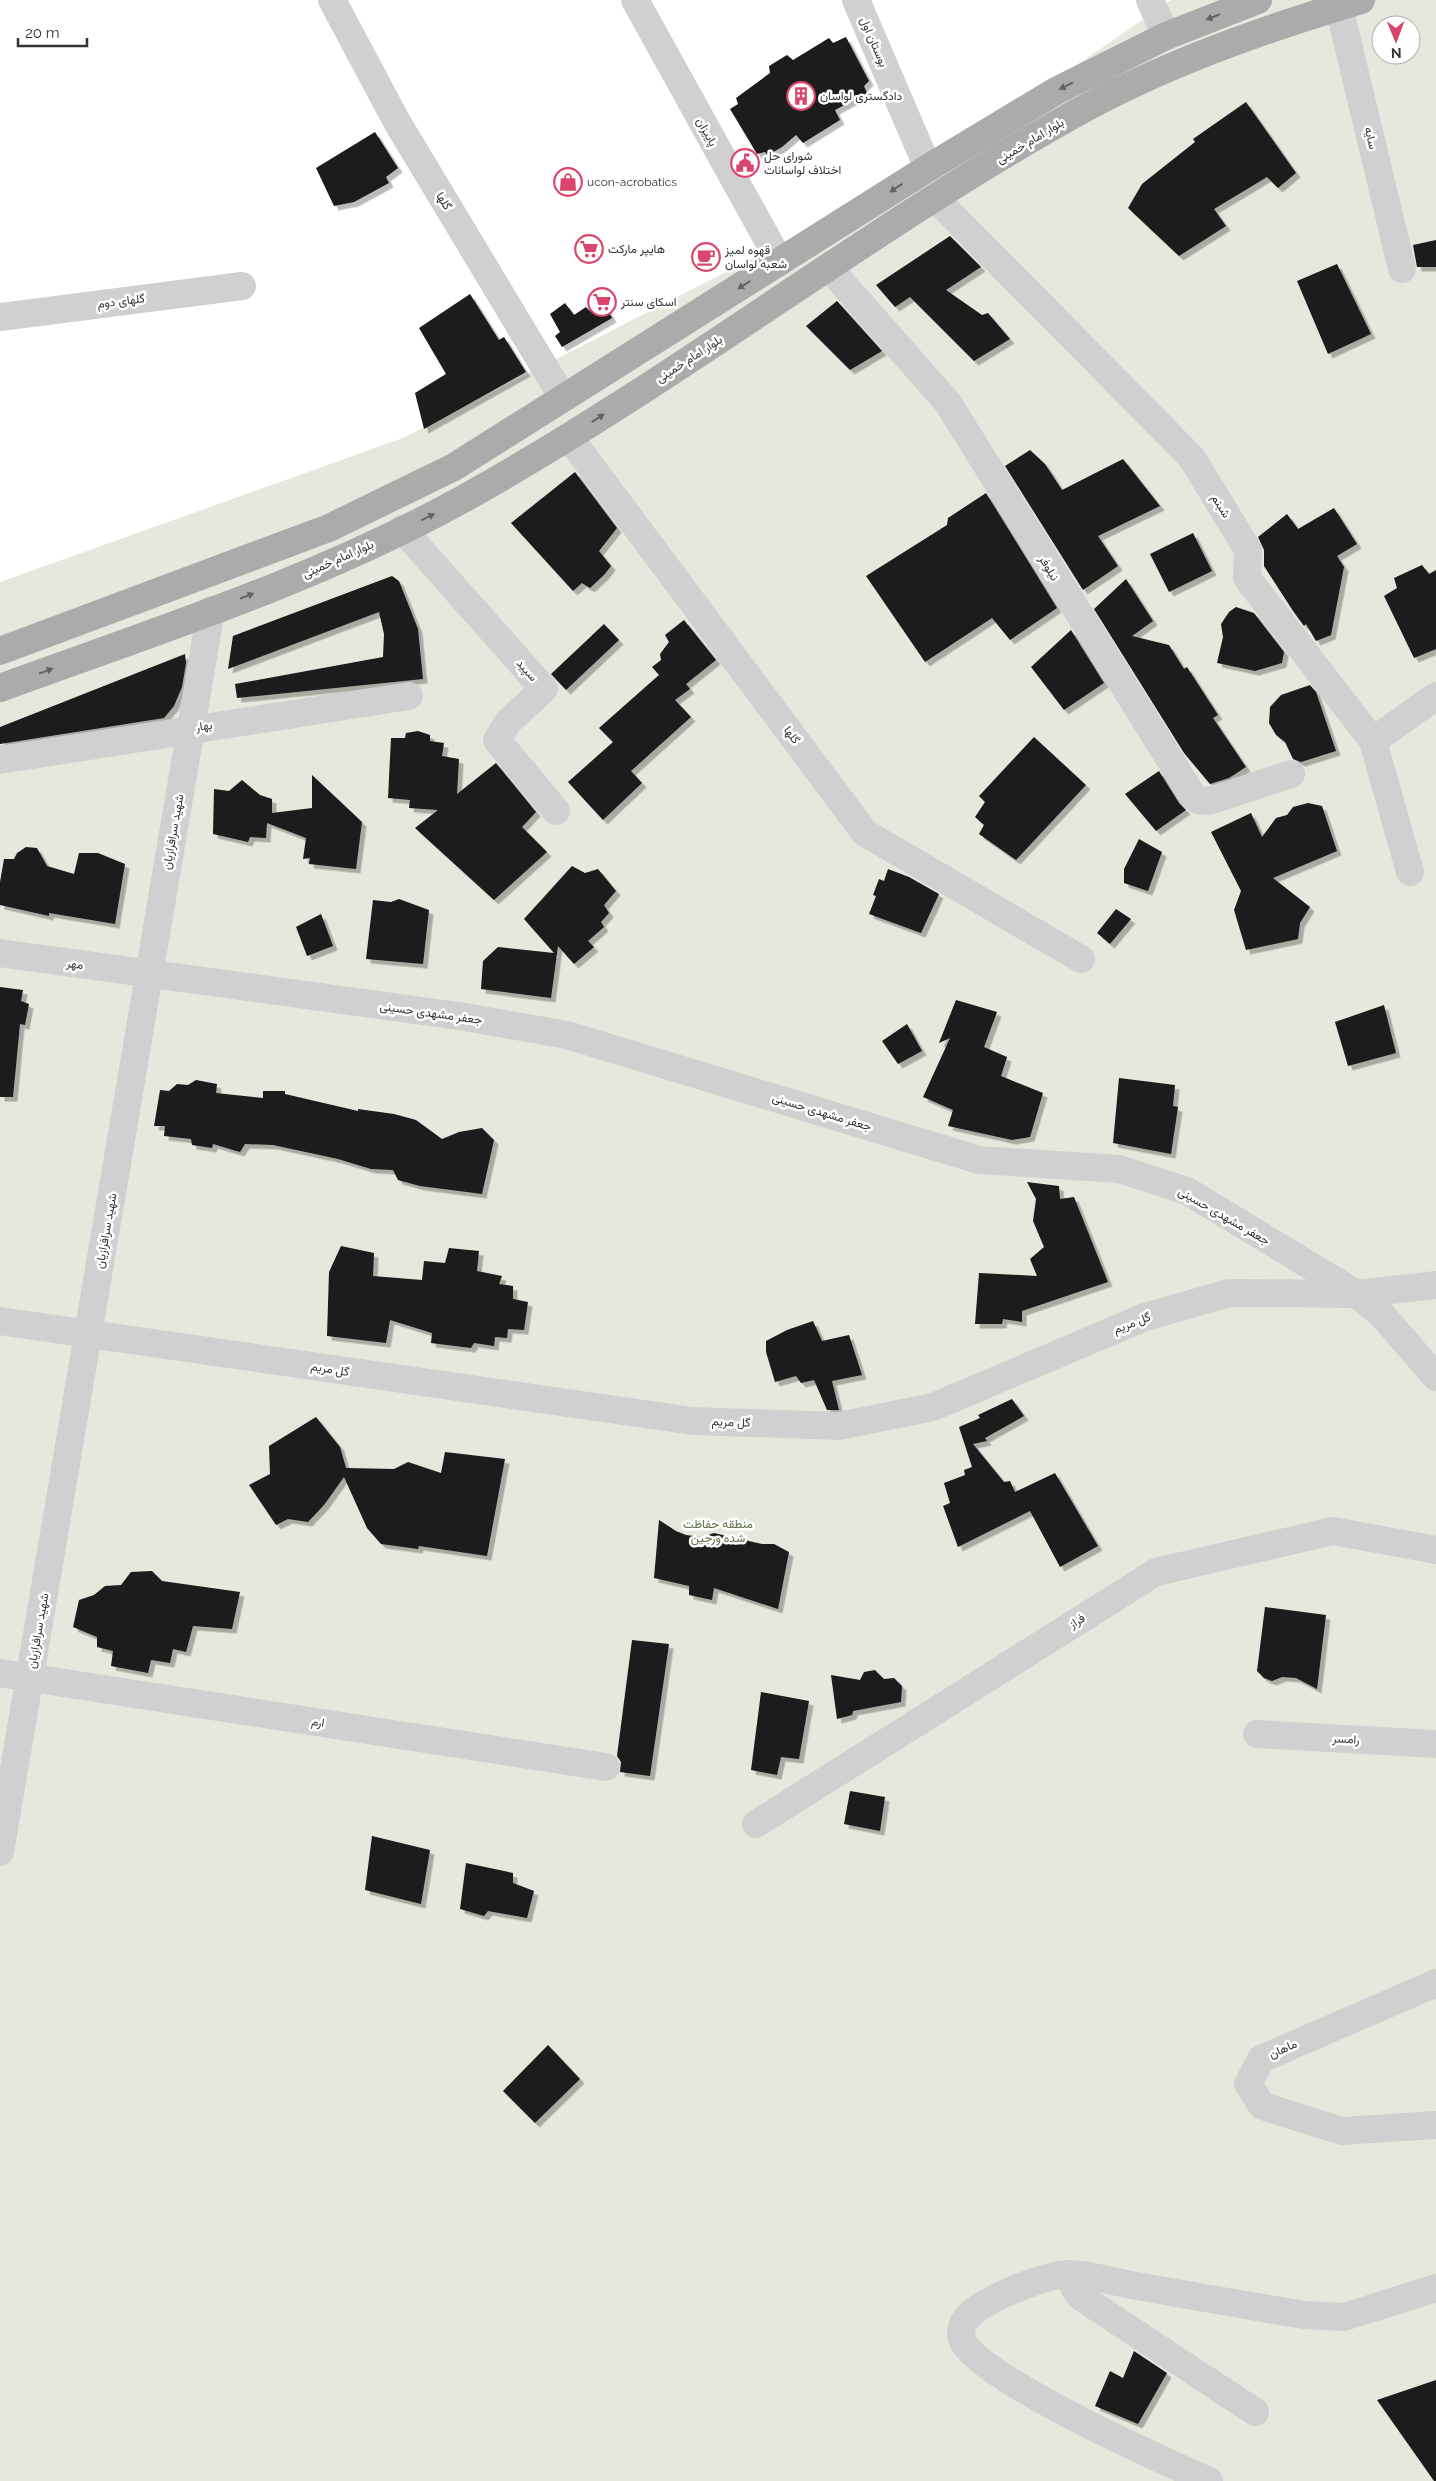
<svg xmlns="http://www.w3.org/2000/svg" width="1436" height="2481" viewBox="0 0 1436 2481" font-family="Raleway,Vazirmatn,sans-serif">
<style>
.green{fill:#e5e9dd;fill-rule:evenodd}
.building{fill:#1a1a1a;filter:url(#shadow)}
.lines{fill:none;stroke-linecap:round;stroke-linejoin:round}
.minor{stroke:#d0d0d0;stroke-width:28}
.major{stroke:#ababab;stroke-width:28}
.oneway{fill:#636363}
.labels{text-anchor:middle;stroke-width:5;stroke-linejoin:round;paint-order:stroke}
.street-label{font-size:12px;fill:#333;stroke:#fff}
.poi-label{font-size:12px;fill:#333;stroke:#fff;text-anchor:start}
.park-label{font-size:12px;fill:#5e6d42;stroke:#fff}
</style>
<defs>
<filter id="shadow"><feDropShadow dx="4.5" dy="4.5" stdDeviation="0" flood-color="#0004"/></filter>
</defs>
<rect width="100%" height="100%" fill="#fff"/>
<path class="green" d="M1171,0H1436V2481H0V582L403,438L928,168ZM1381,25H1411V55H1381Z"/>
<g class="building">
<polygon points="846,37 869,81 864,86 867,93 835,110 840,120 803,143 796,135 782,147 768,155 765,152 757,154 730,109 738,104 736,98 770,73 769,66 787,55 793,60 829,38 833,43"/>
<polygon points="1246,102 1296,173 1278,188 1267,177 1214,209 1226,226 1179,256 1128,208 1142,184 1195,142 1193,139"/>
<polygon points="375,132 398,168 386,177 389,183 354,202 334,206 316,168"/>
<polygon points="950,236 981,267 946,290 982,315 988,313 1010,339 974,361 910,297 895,307 876,285"/>
<polygon points="1436,240 1436,267 1417,267 1413,245"/>
<polygon points="1337,264 1371,334 1328,354 1297,281"/>
<polygon points="470,294 499,340 504,337 526,372 424,429 415,393 446,374 419,328"/>
<polygon points="837,301 882,351 850,370 806,326"/>
<polygon points="603,302 612,318 562,347 555,336 560,332 550,314 565,303 574,315 586,307 590,311"/>
<polygon points="1030,450 1045,464 1062,490 1123,459 1160,506 1098,536 1118,566 1083,590 1005,466"/>
<polygon points="575,472 617,528 599,551 611,566 604,575 590,588 582,583 573,591 511,523"/>
<polygon points="986,493 1057,608 1010,640 992,618 925,662 866,576 947,525 948,518"/>
<polygon points="1334,508 1357,544 1337,556 1344,567 1331,635 1316,641 1306,624 1304,626 1293,611 1264,566 1264,550 1258,537 1287,514 1298,529"/>
<polygon points="1193,533 1212,571 1169,592 1150,554"/>
<polygon points="1422,565 1429,574 1436,570 1436,649 1414,658 1384,596 1397,588 1394,578"/>
<polygon points="392,576 399,581 418,629 423,679 237,698 235,684 383,657 384,634 379,612 228,669 233,636"/>
<polygon points="1126,579 1153,621 1132,636 1169,645 1184,669 1187,667 1218,715 1213,718 1246,767 1229,778 1210,784 1184,753 1094,609"/>
<polygon points="1236,607 1254,613 1284,652 1282,663 1255,671 1217,663 1223,637 1221,624 1229,612"/>
<polygon points="684,620 716,660 686,684 690,689 675,700 691,717 631,771 642,783 603,820 568,782 613,742 599,728 659,675 652,667 661,660 660,654 669,642 665,635"/>
<polygon points="604,624 619,640 566,690 551,674"/>
<polygon points="1071,630 1104,683 1064,710 1031,667"/>
<polygon points="185,654 186,663 182,687 174,706 164,718 0,744 0,727"/>
<polygon points="1310,685 1316,692 1336,751 1301,762 1293,759 1285,742 1276,735 1269,723 1270,707 1281,695"/>
<polygon points="418,731 430,735 430,741 444,743 442,756 459,759 457,794 496,763 536,812 522,827 547,852 494,900 415,828 438,810 409,808 410,800 388,798 391,738 405,738 406,733"/>
<polygon points="1034,737 1086,785 1016,860 979,834 984,825 975,817 985,802 979,796"/>
<polygon points="1159,771 1179,803 1186,810 1156,831 1125,794"/>
<polygon points="312,775 362,822 356,869 309,864 310,858 303,859 306,838 267,823 266,838 250,837 248,842 213,834 214,789 229,791 242,780 260,795 272,799 272,813 312,808"/>
<polygon points="1308,803 1322,806 1337,851 1273,878 1310,907 1300,923 1298,939 1246,950 1234,910 1241,891 1211,832 1251,813 1262,837 1276,818 1287,815 1293,807"/>
<polygon points="1139,839 1162,852 1148,891 1124,883 1124,869"/>
<polygon points="26,847 37,848 47,866 74,874 79,853 98,853 125,864 115,924 49,913 49,916 0,905 0,882 4,859 14,859 17,853"/>
<polygon points="572,866 585,873 598,869 616,891 604,905 609,913 601,922 604,927 588,941 594,947 574,964 558,946 551,998 481,989 483,961 498,947 554,953 524,919"/>
<polygon points="888,869 909,877 939,894 921,933 869,914 876,896 873,895 879,879 884,881"/>
<polygon points="399,899 429,910 423,964 366,959 373,900 391,902"/>
<polygon points="1116,909 1131,919 1110,944 1097,933"/>
<polygon points="321,914 333,946 307,956 296,927"/>
<polygon points="0,987 23,990 21,1001 29,1004 25,1025 20,1024 13,1097 0,1097"/>
<polygon points="956,1000 997,1012 984,1047 1007,1057 1001,1076 1043,1093 1030,1137 1012,1140 948,1126 953,1110 923,1097 950,1038 939,1043"/>
<polygon points="1384,1005 1396,1053 1348,1066 1335,1022"/>
<polygon points="907,1024 922,1051 898,1064 882,1041"/>
<polygon points="1119,1078 1175,1085 1173,1106 1178,1107 1171,1154 1113,1143"/>
<polygon points="196,1080 217,1084 216,1093 263,1098 263,1091 285,1091 285,1094 358,1111 358,1109 394,1114 416,1120 442,1139 459,1132 482,1128 494,1140 482,1194 420,1186 398,1180 393,1170 371,1169 338,1159 273,1145 245,1144 240,1152 213,1144 212,1148 192,1145 191,1139 164,1136 165,1126 154,1126 160,1090 169,1091 177,1084 188,1085"/>
<polygon points="1027,1182 1059,1186 1060,1199 1074,1197 1108,1282 1022,1311 1022,1322 1003,1319 1002,1324 975,1324 979,1273 1037,1276 1030,1259 1044,1247 1033,1221 1036,1199"/>
<polygon points="341,1246 374,1253 373,1276 422,1280 424,1261 445,1263 449,1248 479,1251 477,1271 502,1276 499,1284 513,1286 513,1299 528,1302 524,1330 508,1329 507,1338 495,1337 494,1346 474,1343 471,1348 431,1343 432,1333 390,1320 386,1343 327,1336 329,1272"/>
<polygon points="813,1321 822,1341 849,1335 862,1375 832,1381 839,1410 827,1410 814,1380 801,1383 796,1376 775,1382 766,1352 766,1341 787,1330"/>
<polygon points="1012,1399 1024,1416 985,1438 987,1441 973,1444 1004,1482 1010,1481 1015,1492 1055,1473 1098,1546 1060,1567 1030,1511 958,1547 943,1506 950,1503 944,1483 965,1475 964,1470 972,1467 959,1427 980,1418 978,1415"/>
<polygon points="316,1417 340,1447 346,1468 394,1469 408,1462 441,1473 445,1452 505,1459 487,1556 419,1546 418,1549 381,1544 367,1528 344,1477 324,1505 308,1522 288,1519 276,1525 249,1485 270,1474 269,1446"/>
<polygon points="659,1520 676,1531 686,1535 702,1537 714,1533 762,1544 774,1544 789,1552 778,1609 714,1588 712,1600 689,1595 689,1586 654,1578"/>
<polygon points="152,1571 162,1581 240,1592 232,1629 193,1626 186,1652 173,1649 170,1663 151,1660 148,1673 111,1666 113,1651 97,1647 97,1637 73,1627 79,1600 94,1595 105,1586 121,1585 131,1572"/>
<polygon points="1265,1607 1326,1615 1317,1689 1296,1678 1282,1677 1272,1681 1264,1678 1257,1671"/>
<polygon points="632,1640 669,1644 650,1776 620,1772 621,1762 617,1756"/>
<polygon points="875,1670 884,1679 894,1678 902,1686 901,1702 853,1711 852,1715 837,1719 831,1675 860,1680 864,1672"/>
<polygon points="761,1692 809,1701 799,1759 781,1757 777,1775 751,1770"/>
<polygon points="850,1791 885,1797 880,1831 844,1824"/>
<polygon points="372,1836 430,1850 421,1904 365,1890"/>
<polygon points="466,1863 513,1873 513,1883 534,1891 527,1918 488,1911 484,1916 460,1909"/>
<polygon points="548,2045 580,2079 535,2123 503,2091"/>
<polygon points="1134,2351 1167,2373 1138,2424 1095,2406 1110,2371 1123,2378"/>
<polygon points="1436,2380 1436,2481 1434,2481 1377,2400"/>
</g>
<g class="lines">
<g class="minor">
<polyline points="332,0 397,122 563,398"/>
<polyline points="635,0 780,262"/>
<polyline points="856,0 928,168"/>
<polyline points="1150,0 1166,36"/>
<polyline points="1339,7 1402,269"/>
<polyline points="935,198 1192,458 1248,550 1247,578 1373,741 1410,872"/>
<polyline points="829,268 948,403 1192,795 1198,800 1209,801 1291,774"/>
<polyline points="0,317 242,286"/>
<polyline points="569,437 865,833 1081,959"/>
<polyline points="402,529 544,689 508,722 497,740 556,811"/>
<polyline points="1373,741 1436,696"/>
<polyline points="0,760 409,696"/>
<polyline points="0,953 459,1016 567,1035 979,1160 1119,1169 1187,1191 1357,1294 1382,1315 1436,1377"/>
<polyline points="0,1321 693,1421 839,1426 933,1407 1145,1317 1229,1293 1357,1294 1436,1285"/>
<polyline points="0,1673 606,1767"/>
<polyline points="1257,1734 1436,1744"/>
<polyline points="756,1824 1156,1572 1333,1531 1436,1550"/>
<polyline points="0,1852 211,610"/>
<polyline points="1436,1983 1261,2059 1248,2084 1262,2106 1342,2131 1436,2125"/>
<polyline points="1070,2274 1075,2289 1081,2297 1255,2412"/>
<path d="M1209,2481C1166,2462 973,2376 962,2339C958,2325 968,2315 978,2308C1000,2294 1044,2275 1070,2274C1088,2274 1118,2283 1137,2286C1193,2296 1249,2306 1305,2315L1344,2317L1436,2288"/>
</g>
<g class="major">
<polyline points="0,651 329,528 454,467 928,168 1056,91 1166,36 1258,0"/>
<path d="M0,688C156,631 317,580 463,499C672,383 861,234 1069,117C1161,65 1261,30 1361,0"/>
</g>
</g>
<defs><path id="oneway-solid" d="M-6-.8H1V-3.2L6.5 0L1 3.2V.8H-6Z" transform="scale(1.25)"/></defs>
<g class="oneway">
<use href="#oneway-solid" transform="translate(1213 17) rotate(158)"/>
<use href="#oneway-solid" transform="translate(1066 86) rotate(154)"/>
<use href="#oneway-solid" transform="translate(896 188) rotate(147)"/>
<use href="#oneway-solid" transform="translate(744 285) rotate(148)"/>
<use href="#oneway-solid" transform="translate(598 418) rotate(-33)"/>
<use href="#oneway-solid" transform="translate(428 517) rotate(-26)"/>
<use href="#oneway-solid" transform="translate(247 596) rotate(-21)"/>
<use href="#oneway-solid" transform="translate(46 671) rotate(-20)"/>
</g>
<defs>
<symbol id="building-ring" viewBox="-11 -11 22 22"><circle r="9.5" fill="#fff" stroke="#da456d" stroke-width="1.5"/><path d="M-4-6H4V6H1V3H-1V6H-4ZM-2.5-4.3h1.7v1.8h-1.7ZM.8-4.3h1.7v1.8H.8ZM-2.5-1h1.7V.8h-1.7ZM.8-1h1.7V.8H.8Z" fill="#da456d"/></symbol>
<symbol id="civic-ring" viewBox="-11 -11 22 22"><circle r="9.5" fill="#fff" stroke="#da456d" stroke-width="1.5"/><path d="M-.6-6.5H3V-4.5H.6V-3L4-1V1h2V6H-6V1h2V-1L-.6-3ZM-1.2 2.5V6h2.4V2.5Z" fill="#da456d"/></symbol>
<symbol id="shop-ring" viewBox="-11 -11 22 22"><circle r="9.5" fill="#fff" stroke="#da456d" stroke-width="1.5"/><path d="M-5-2.5h2.3a2.7 3.5 0 0 1 5.4 0H5L5.5 6h-11ZM-1.5-2.5h3a1.5 2.3 0 0 0-3 0Z" fill="#da456d"/></symbol>
<symbol id="supermarket-ring" viewBox="-11 -11 22 22"><circle r="9.5" fill="#fff" stroke="#da456d" stroke-width="1.5"/><path d="M-6-5.5h2.5l.6 2H6L4.5 2H-2.5L-4.4-4H-6ZM-1.5 3.2a1.3 1.3 0 1 0 .1 0ZM3 3.2a1.3 1.3 0 1 0 .1 0Z" fill="#da456d"/></symbol>
<symbol id="cafe-ring" viewBox="-11 -11 22 22"><circle r="9.5" fill="#fff" stroke="#da456d" stroke-width="1.5"/><path d="M-5.5-4.5H6V0H3Q3 3.5 0 3.5H-2.5Q-5.5 3.5-5.5 0ZM3-3.2v2h1.7v-2ZM-6 4.5H4V6H-6Z" fill="#da456d"/></symbol>
</defs>
<g fill-rule="evenodd">
<use href="#building-ring" x="785" y="80" width="32" height="32"/>
<use href="#civic-ring" x="729" y="147" width="32" height="32"/>
<use href="#shop-ring" x="552" y="166" width="32" height="32"/>
<use href="#supermarket-ring" x="573" y="233" width="32" height="32"/>
<use href="#cafe-ring" x="690" y="241" width="32" height="32"/>
<use href="#supermarket-ring" x="586" y="286" width="32" height="32"/>
</g>
<g class="labels">
<g class="street-label">
<text transform="translate(874 42) rotate(67)" y="4">بوستان اول</text>
<text transform="translate(707 132) rotate(61)" y="4">پاییزان</text>
<text transform="translate(1371 138) rotate(77)" y="4">سایه</text>
<text transform="translate(1030 141) rotate(-31)" y="4">بلوار امام خمینی</text>
<text transform="translate(444 201) rotate(59)" y="4">گلها</text>
<text transform="translate(121 301) rotate(-7)" y="4">گلهای دوم</text>
<text transform="translate(689 359) rotate(-33)" y="4">بلوار امام خمینی</text>
<text transform="translate(1221 506) rotate(58)" y="4">شبنم</text>
<text transform="translate(338 559) rotate(-24)" y="4">بلوار امام خمینی</text>
<text transform="translate(1049 568) rotate(59)" y="4">نیلوفر</text>
<text transform="translate(527 670) rotate(48)" y="4">سپید</text>
<text transform="translate(204 726) rotate(-8)" y="4">بهار</text>
<text transform="translate(792 735) rotate(53)" y="4">گلها</text>
<text transform="translate(173 832) rotate(-80)" y="4">شهید سرافرازیان</text>
<text transform="translate(75 964) rotate(8)" y="4">مهر</text>
<text transform="translate(431 1013) rotate(8)" y="4">جعفر مشهدی حسینی</text>
<text transform="translate(822 1112) rotate(17)" y="4">جعفر مشهدی حسینی</text>
<text transform="translate(1224 1216) rotate(30)" y="4">جعفر مشهدی حسینی</text>
<text transform="translate(106 1231) rotate(-80)" y="4">شهید سرافرازیان</text>
<text transform="translate(1132 1323) rotate(-21)" y="4">گل مریم</text>
<text transform="translate(330 1369) rotate(9)" y="4">گل مریم</text>
<text transform="translate(731 1422) rotate(2)" y="4">گل مریم</text>
<text transform="translate(1077 1621) rotate(-32)" y="4">فراز</text>
<text transform="translate(38 1631) rotate(-80)" y="4">شهید سرافرازیان</text>
<text transform="translate(318 1722) rotate(9)" y="4">ارم</text>
<text transform="translate(1346 1739) rotate(3)" y="4">رامسر</text>
<text transform="translate(1283 2049) rotate(-24)" y="4">ماهان</text>
</g>
<g class="poi-label">
<text x="820" y="100">دادگستری لواسان</text>
<text x="764" y="160">شورای حل<tspan x="764" dy="14">اختلاف لواسانات</tspan></text>
<text x="587" y="186">ucon-acrobatics</text>
<text x="608" y="253">هایپر مارکت</text>
<text x="725" y="254">قهوه لمیز<tspan x="725" dy="14">شعبه لواسان</tspan></text>
<text x="621" y="306">اسکای سنتر</text>
</g>
<g class="park-label">
<text x="718" y="1528">منطقه حفاظت<tspan x="718" dy="14">شده ورجین</tspan></text>
</g>
</g>
<g transform="translate(1396 40) rotate(179)"><circle r="24" fill="#ffffff" stroke="#adadad"/>
<path d="M0-4L9 19L0 12L-9 19Z" fill="#da456d"/>
<text y="-8" font-size="14" font-weight="bold" text-anchor="middle" fill="#333333">N</text>
</g>
<path d="M18 38v8h69v-8" fill="none" stroke="#333333" stroke-width="2.5"/>
<text x="25" y="38" font-size="15" fill="#333333" stroke="#ffffff" stroke-width="4" paint-order="stroke">20 m</text>
</svg>
